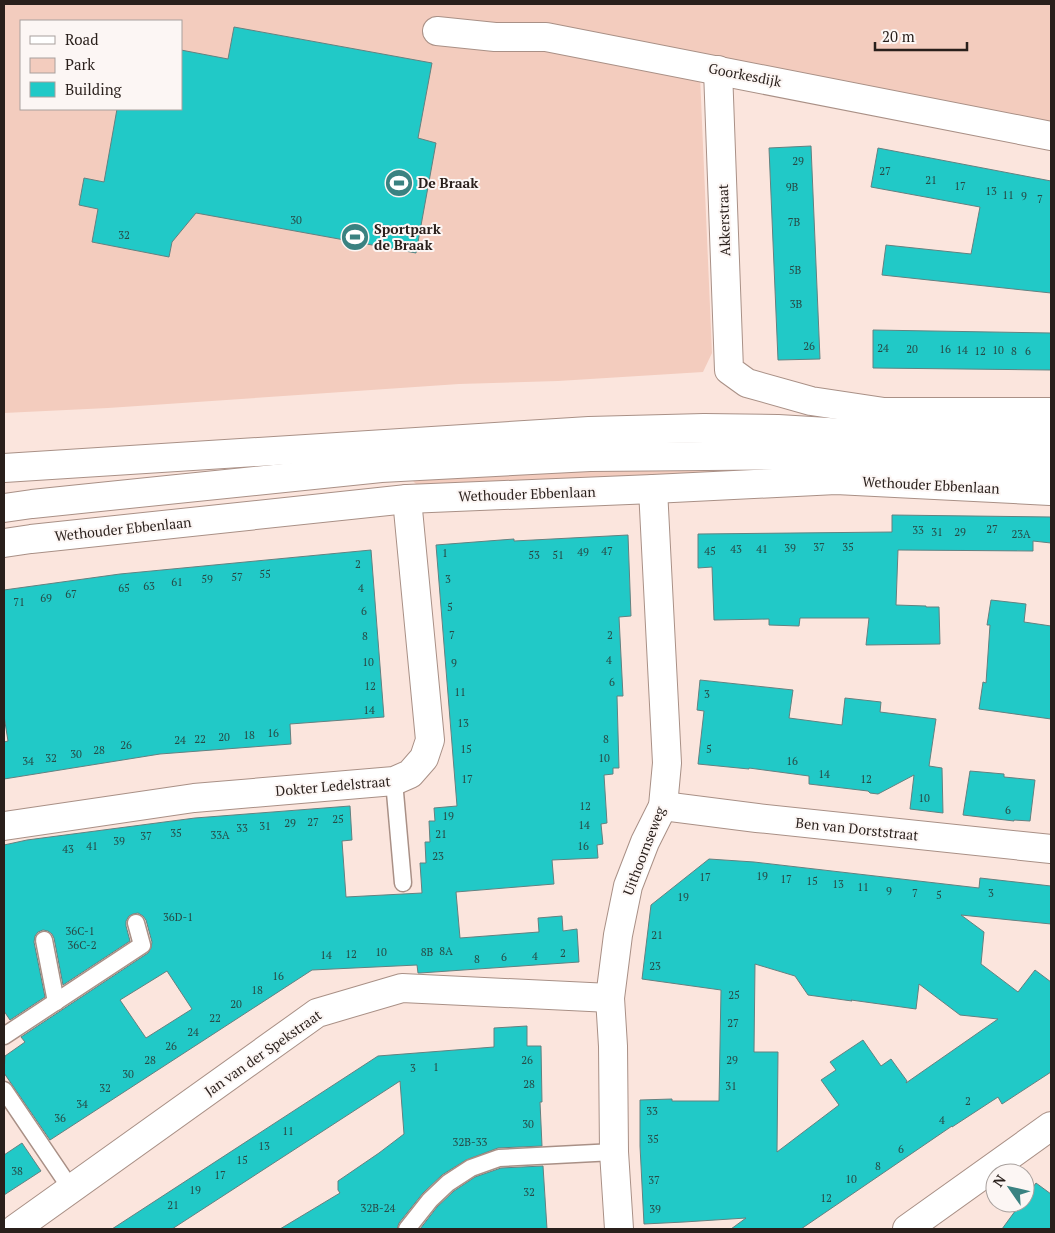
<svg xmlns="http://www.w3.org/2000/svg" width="1055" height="1233" viewBox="0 0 1055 1233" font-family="'PT Serif',serif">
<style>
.green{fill:#f3ccbe;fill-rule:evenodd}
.building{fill:#21c9c7;stroke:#638180;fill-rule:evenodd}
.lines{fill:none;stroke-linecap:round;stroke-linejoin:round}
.lane-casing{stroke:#a99086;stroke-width:19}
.street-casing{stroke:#a99086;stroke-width:30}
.secondary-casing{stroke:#a99086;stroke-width:30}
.lane{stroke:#fff;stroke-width:16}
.street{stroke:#fff;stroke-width:28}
.secondary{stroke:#fff;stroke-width:28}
.labels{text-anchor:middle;stroke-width:4;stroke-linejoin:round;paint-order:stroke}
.number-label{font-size:11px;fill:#274a46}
.street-label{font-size:14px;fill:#291f1b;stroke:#fcf6f4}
.poi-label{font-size:14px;font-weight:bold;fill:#291f1b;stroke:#fcf6f4;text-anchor:start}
</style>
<rect width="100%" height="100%" fill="#fbe5dd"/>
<g class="green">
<path d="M4,4H1051V122L699,53L712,353L703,372L558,381L459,384L108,408L4,413ZM21,21H181V109H21Z"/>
<polygon points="896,465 420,488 413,481 413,476 482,471"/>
</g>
<g class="building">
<polygon points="234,27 432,63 418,138 436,143 416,253 196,213 172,242 169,257 92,242 98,209 79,205 84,178 104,182 117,109 181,109 181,50 228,59"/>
<polygon points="811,146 820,359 778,360 769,148"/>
<polygon points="878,148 1051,181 1051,293 882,275 886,245 971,254 980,207 871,187"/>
<polygon points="873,330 1051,333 1051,370 873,368"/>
<polygon points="892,515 1051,517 1051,543 1033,541 1033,551 898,550 896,605 926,606 926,607 939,607 940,644 866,645 869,618 800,618 799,626 769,625 769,619 714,620 712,567 698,568 698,534 892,532"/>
<path d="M628,535L631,616L619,617L623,696H617L619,768H613V774L604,775L607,823L601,824L603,844L597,845L598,858L552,860L554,884L456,892L460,938L539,932L538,918L562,916L563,931L577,929L579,962L420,973H418L417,965L312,970L50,1140L4,1073L5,1056L25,1042L21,1037L148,953L151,948L152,942L146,920L143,916L138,913L133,914L129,916L126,921V926L130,941L63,985L54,938L52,934L48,931L43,930L38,932L35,936L34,942L45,997L10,1020L4,1011V845L27,840L195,818L350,806L352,840L342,841L346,897L422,893L420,863H426L425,842H430L429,821H435L434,808L457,806L436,545L514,539V541ZM167,971L192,1009L146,1038L120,1000Z"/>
<polygon points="371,550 384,717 290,724 291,744 160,754 4,779 4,742 8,741 4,716 4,590 120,574"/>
<polygon points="991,600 1026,604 1024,622 1051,626 1051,719 979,709 983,682 986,683 990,625 987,625"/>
<polygon points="700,680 793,690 789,718 842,725 845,698 881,702 880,712 936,719 929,766 942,768 943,813 910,809 914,775 878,794 870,793 868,791 809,784 809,776 749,768 749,769 698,764 704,711 697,710"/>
<polygon points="970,771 1004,774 1004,777 1035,780 1030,821 1014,820 1014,821 963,815"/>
<path d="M709,859L754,862L979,888L980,878L1051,886V924L961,915L984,932L981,964L1018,992L1035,970L1051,982V1072L1002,1104L998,1097L952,1127V1126L801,1229H731L746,1218L684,1222L644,1224L640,1146V1100L672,1099V1101H719L721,990L642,979L651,905ZM755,964L795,976L808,995L852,1001L851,1000L916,1009L919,984L960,1015L998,1019L906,1083L907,1081L891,1059L881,1066L863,1040L830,1062L836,1070L821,1080L839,1105L777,1152L778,1052H754Z"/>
<polygon points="527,1026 527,1046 541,1046 542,1102 540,1102 542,1146 498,1148 466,1160 442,1175 423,1193 399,1223 397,1229 280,1229 340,1193 338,1190 338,1181 379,1153 404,1134 400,1081 172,1229 112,1229 378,1056 494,1047 494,1028"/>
<polygon points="22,1143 41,1171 4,1195 4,1155"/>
<polygon points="543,1166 547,1229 420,1229 437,1207 454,1191 475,1177 501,1168"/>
<polygon points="1036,1183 1051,1194 1051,1229 1002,1229 1021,1203 1025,1203 1025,1198"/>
</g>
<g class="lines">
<defs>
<g id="lane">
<polyline points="394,781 403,883"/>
<polyline points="44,940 56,1002"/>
<polyline points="4,1036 142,945 136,923"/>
<polyline points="4,1090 71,1189"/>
<polyline points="407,1229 430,1200 448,1183 471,1168 499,1158 614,1152"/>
</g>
<g id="street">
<polyline points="437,31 495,37 546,37 1051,136"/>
<polyline points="718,70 729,370 747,383 811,401 884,412 1051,412"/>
<polyline points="4,543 31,539 407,499 653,489 836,480 1050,491 1051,490"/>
<polyline points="663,806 757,818 1051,849"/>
<polyline points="4,826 194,798 394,781 410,774 424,758 430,740 407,499"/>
<polyline points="15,1229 317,1013 402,988 610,998"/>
<polyline points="619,1229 614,1152 613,1046 610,998 618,935 628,886 645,842 663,806 667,763 653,489"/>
<polyline points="907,1229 1051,1126"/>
</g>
<g id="secondary">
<polyline points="4,468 589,431 704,428 778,429 910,437 1051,439"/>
<polyline points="4,508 32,504 381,468 590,457 830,455 1051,465"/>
</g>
</defs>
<use href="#lane" class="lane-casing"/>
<use href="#street" class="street-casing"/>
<use href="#secondary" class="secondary-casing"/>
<use href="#lane" class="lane"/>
<use href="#street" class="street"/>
<use href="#secondary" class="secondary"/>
</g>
<defs>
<symbol id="stadium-disc" viewBox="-11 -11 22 22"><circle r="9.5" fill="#3a8281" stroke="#fcf6f4"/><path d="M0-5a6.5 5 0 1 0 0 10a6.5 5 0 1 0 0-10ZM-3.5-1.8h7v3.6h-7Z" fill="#fff"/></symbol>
</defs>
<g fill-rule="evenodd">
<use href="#stadium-disc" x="383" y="167" width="32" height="32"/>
<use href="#stadium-disc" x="339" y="221" width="32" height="32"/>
</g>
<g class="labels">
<g class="number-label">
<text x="798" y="165">29</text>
<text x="885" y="175">27</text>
<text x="931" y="184">21</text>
<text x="960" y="190">17</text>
<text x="792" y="191">9B</text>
<text x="991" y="195">13</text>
<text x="1008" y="199">11</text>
<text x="1024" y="200">9</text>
<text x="1040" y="203">7</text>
<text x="296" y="224">30</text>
<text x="794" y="226">7B</text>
<text x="124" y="239">32</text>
<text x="795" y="274">5B</text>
<text x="796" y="308">3B</text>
<text x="809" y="350">26</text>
<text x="883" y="352">24</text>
<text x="912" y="353">20</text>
<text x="945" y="353">16</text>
<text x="962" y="354">14</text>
<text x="998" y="354">10</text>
<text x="980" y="355">12</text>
<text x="1014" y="355">8</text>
<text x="1028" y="355">6</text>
<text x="992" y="533">27</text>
<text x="918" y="534">33</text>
<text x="937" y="536">31</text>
<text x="960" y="536">29</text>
<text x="1021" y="538">23A</text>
<text x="819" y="551">37</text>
<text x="848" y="551">35</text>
<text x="790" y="552">39</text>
<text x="736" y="553">43</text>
<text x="762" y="553">41</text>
<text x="607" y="555">47</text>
<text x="710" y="555">45</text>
<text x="583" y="556">49</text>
<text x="445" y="557">1</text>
<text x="534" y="559">53</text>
<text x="558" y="559">51</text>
<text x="358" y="568">2</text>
<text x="265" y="578">55</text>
<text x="237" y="581">57</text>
<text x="207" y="583">59</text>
<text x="448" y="583">3</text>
<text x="177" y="586">61</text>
<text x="149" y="590">63</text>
<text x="124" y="592">65</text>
<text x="361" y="592">4</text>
<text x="71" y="598">67</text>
<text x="46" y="602">69</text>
<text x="19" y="606">71</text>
<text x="450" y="611">5</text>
<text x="364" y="615">6</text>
<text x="452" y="639">7</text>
<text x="610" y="639">2</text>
<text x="365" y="640">8</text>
<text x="609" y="664">4</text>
<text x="368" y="666">10</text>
<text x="454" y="667">9</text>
<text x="612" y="686">6</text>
<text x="370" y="690">12</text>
<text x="460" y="696">11</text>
<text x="707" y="698">3</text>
<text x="369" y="714">14</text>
<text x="463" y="727">13</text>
<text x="273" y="737">16</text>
<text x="249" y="739">18</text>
<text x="224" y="741">20</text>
<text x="200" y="743">22</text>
<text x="606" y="743">8</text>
<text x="180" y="744">24</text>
<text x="126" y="749">26</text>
<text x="466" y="753">15</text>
<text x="709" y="753">5</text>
<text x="99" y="754">28</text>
<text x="76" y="758">30</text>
<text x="51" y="762">32</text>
<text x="604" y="762">10</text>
<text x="28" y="765">34</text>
<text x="792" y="765">16</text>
<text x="824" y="778">14</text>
<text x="467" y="783">17</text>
<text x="866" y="783">12</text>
<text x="924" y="802">10</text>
<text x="585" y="810">12</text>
<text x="1008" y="814">6</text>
<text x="448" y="820">19</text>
<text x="338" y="823">25</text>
<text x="313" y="826">27</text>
<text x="290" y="827">29</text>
<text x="584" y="829">14</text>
<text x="265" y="830">31</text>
<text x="242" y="832">33</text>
<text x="176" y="837">35</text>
<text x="441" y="838">21</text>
<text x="220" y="839">33A</text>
<text x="146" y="840">37</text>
<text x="119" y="845">39</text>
<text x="92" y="850">41</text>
<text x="583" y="850">16</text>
<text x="68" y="853">43</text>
<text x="438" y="860">23</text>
<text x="762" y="880">19</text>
<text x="705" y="881">17</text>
<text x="786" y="883">17</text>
<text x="812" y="885">15</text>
<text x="838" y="888">13</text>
<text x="863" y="891">11</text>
<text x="889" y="895">9</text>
<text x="915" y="897">7</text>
<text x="991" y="897">3</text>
<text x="939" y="899">5</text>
<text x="683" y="901">19</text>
<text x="178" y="921">36D-1</text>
<text x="80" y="935">36C-1</text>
<text x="657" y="939">21</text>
<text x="82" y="949">36C-2</text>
<text x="446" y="955">8A</text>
<text x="381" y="956">10</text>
<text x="427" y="956">8B</text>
<text x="563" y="957">2</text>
<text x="351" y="958">12</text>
<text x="326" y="959">14</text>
<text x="535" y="960">4</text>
<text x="504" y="961">6</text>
<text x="477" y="963">8</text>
<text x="655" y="970">23</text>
<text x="278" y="980">16</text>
<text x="257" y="994">18</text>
<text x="734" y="999">25</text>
<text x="236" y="1008">20</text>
<text x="215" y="1022">22</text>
<text x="733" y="1027">27</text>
<text x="193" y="1036">24</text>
<text x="171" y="1050">26</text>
<text x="150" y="1064">28</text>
<text x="527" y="1064">26</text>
<text x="732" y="1064">29</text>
<text x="436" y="1071">1</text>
<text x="413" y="1072">3</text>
<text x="128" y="1078">30</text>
<text x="529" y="1088">28</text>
<text x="731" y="1090">31</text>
<text x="105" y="1092">32</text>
<text x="968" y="1105">2</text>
<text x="82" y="1108">34</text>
<text x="652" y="1115">33</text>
<text x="60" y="1122">36</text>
<text x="942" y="1124">4</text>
<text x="528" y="1128">30</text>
<text x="288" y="1135">11</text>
<text x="653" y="1143">35</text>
<text x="470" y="1146">32B-33</text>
<text x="264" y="1150">13</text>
<text x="901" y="1153">6</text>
<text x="242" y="1164">15</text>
<text x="878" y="1170">8</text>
<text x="17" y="1175">38</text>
<text x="220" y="1179">17</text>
<text x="851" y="1183">10</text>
<text x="654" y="1184">37</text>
<text x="195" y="1194">19</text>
<text x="529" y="1196">32</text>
<text x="826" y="1202">12</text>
<text x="173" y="1209">21</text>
<text x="378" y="1212">32B-24</text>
<text x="655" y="1213">39</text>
</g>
<g class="street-label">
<text transform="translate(745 75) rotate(11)" y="5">Goorkesdijk</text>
<text transform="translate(724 220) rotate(-92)" y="5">Akkerstraat</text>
<text transform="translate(931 485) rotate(3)" y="5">Wethouder Ebbenlaan</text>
<text transform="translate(527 494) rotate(-2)" y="5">Wethouder Ebbenlaan</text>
<text transform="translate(123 529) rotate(-6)" y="5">Wethouder Ebbenlaan</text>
<text transform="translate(333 786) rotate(-5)" y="5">Dokter Ledelstraat</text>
<text transform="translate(857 829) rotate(6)" y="5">Ben van Dorststraat</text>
<text transform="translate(644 851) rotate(-69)" y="5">Uithoornseweg</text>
<text transform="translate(263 1053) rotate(-35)" y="5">Jan van der Spekstraat</text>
</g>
<g class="poi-label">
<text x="418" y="188">De Braak</text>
<text x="374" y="234">Sportpark<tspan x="374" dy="16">de Braak</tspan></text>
</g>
</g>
<rect width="1055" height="1233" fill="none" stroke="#291f1b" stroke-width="10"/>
<rect x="20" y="20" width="162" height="90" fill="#fcf6f4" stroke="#a8a09d"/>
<rect x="30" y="36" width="25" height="8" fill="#ffffff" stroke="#a8a09d"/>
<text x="65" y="45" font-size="15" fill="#291f1b">Road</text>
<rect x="30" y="58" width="25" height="15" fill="#f3ccbe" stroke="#a8a09d"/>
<text x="65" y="70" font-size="15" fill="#291f1b">Park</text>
<rect x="30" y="82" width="25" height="15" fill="#21c9c7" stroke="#a8a09d"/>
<text x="65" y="95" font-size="15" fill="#291f1b">Building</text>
<g transform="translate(1010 1188) rotate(304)"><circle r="24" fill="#fcf6f4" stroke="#a8a09d"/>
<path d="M0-4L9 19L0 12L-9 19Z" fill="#3a8281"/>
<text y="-8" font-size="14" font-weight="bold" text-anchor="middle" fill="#291f1b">N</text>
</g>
<path d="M875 42v8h92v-8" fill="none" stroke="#291f1b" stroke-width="2.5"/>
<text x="882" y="42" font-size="15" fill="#291f1b" stroke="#fcf6f4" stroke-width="4" paint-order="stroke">20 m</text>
</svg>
